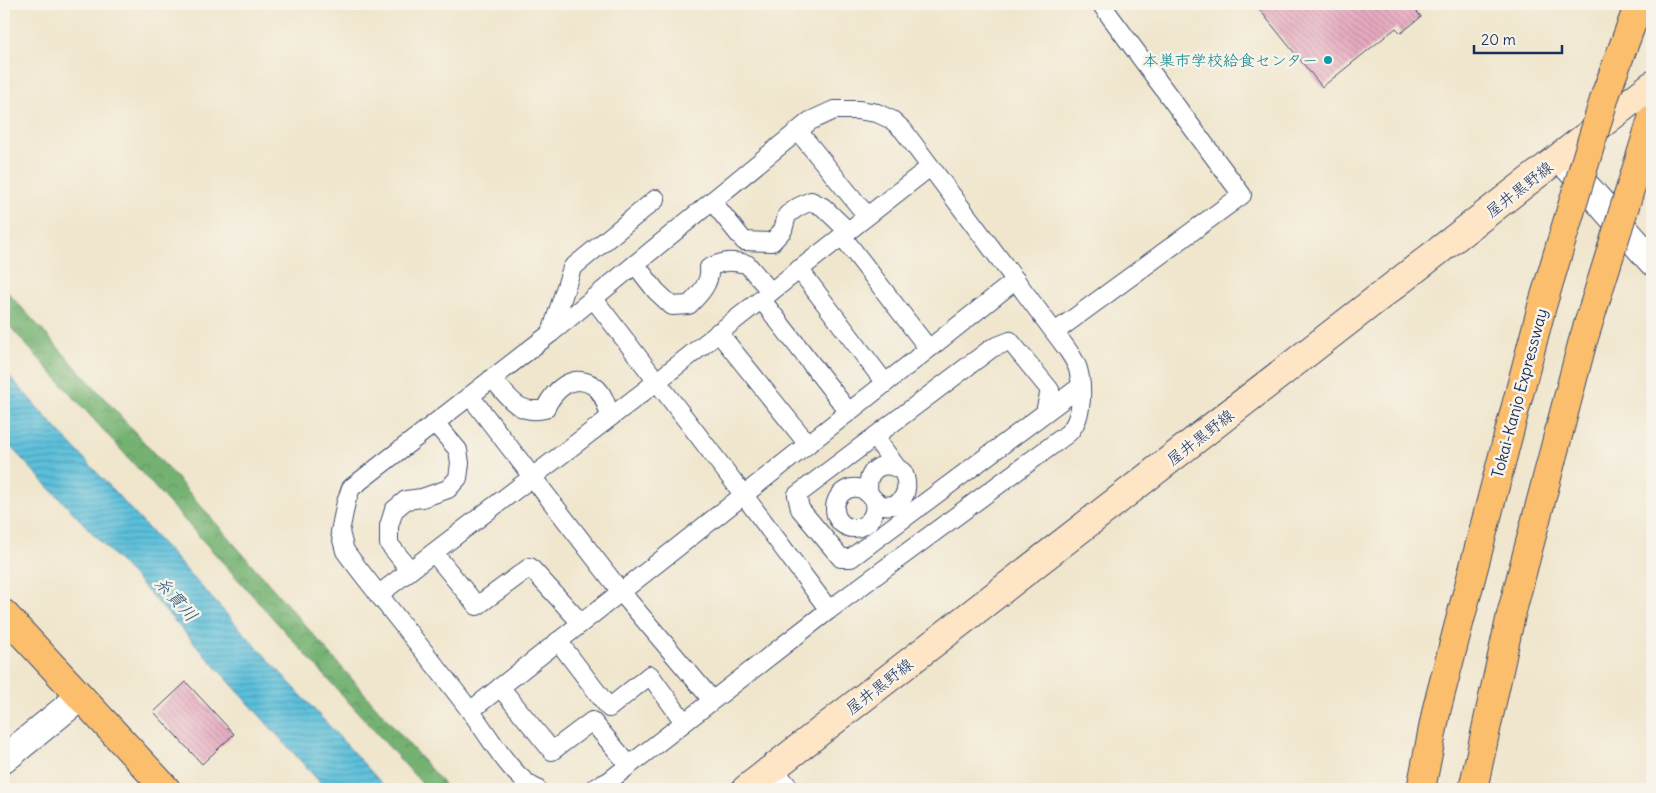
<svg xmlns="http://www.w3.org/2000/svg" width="1656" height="793" viewBox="0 0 1656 793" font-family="Delius,'Klee One',sans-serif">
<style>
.forest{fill:url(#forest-crowns);stroke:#487068}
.water{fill:url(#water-rules);stroke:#3c779c}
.building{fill:url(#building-back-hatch)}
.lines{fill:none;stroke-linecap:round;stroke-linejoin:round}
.service-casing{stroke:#3b4a6f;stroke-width:20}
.minor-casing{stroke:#3b4a6f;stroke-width:30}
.secondary-casing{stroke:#3b4a6f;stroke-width:30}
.trunk-casing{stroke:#3b4a6f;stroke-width:30}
.service{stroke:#fff;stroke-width:18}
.minor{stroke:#fff;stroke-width:28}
.secondary{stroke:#fde5c5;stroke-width:28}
.trunk{stroke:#fabe6d;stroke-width:28}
.motorway-bridge-casing{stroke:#3b4a6f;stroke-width:30;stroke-linecap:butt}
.motorway-bridge{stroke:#fabe6d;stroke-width:28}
.culture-dot{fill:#0f9aa8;stroke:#f7f3e8;stroke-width:2}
.labels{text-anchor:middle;stroke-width:5;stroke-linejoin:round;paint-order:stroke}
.culture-label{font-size:16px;fill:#0d838f;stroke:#f7f3e8;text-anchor:end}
.street-label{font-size:16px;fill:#1b2f5e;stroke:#f7f3e8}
.water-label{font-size:18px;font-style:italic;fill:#2e5a83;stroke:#f7f3e8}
</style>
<defs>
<pattern id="forest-crowns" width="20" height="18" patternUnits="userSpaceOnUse" patternTransform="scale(1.25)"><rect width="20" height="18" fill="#75b272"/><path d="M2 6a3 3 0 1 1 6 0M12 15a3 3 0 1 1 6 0" fill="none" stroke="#5f9161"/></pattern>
<pattern id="water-rules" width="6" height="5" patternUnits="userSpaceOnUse" patternTransform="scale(1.25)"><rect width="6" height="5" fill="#5cbfda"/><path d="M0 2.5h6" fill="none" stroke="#4b9cb4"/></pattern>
<pattern id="building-back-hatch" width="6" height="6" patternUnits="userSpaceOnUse" patternTransform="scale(1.25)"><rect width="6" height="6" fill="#e7aac0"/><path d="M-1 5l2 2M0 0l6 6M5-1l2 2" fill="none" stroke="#ba8b9f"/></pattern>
</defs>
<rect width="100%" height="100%" fill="#f7f3e8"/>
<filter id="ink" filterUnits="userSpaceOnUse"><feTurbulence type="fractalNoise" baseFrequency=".02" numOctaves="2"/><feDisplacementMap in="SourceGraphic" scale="10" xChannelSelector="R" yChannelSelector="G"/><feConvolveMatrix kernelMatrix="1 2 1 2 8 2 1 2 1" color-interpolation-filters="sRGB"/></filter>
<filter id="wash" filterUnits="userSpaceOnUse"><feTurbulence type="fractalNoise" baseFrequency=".0096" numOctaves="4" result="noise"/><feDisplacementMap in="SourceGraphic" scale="20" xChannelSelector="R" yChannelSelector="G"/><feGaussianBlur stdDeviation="1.12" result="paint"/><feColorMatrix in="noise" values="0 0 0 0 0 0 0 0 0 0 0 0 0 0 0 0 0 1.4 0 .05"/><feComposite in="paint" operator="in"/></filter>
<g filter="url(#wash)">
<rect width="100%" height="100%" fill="#f0e6cd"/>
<polygon class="forest" points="4,288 173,474 448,789 427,789 4,320"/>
<polygon class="water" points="4,370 36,406 387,789 326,789 141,584 4,440"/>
<g id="blocks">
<g class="building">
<polygon points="1255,4 1411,4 1421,17 1401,33 1396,28 1322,87"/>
<polygon points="186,682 234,734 202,764 154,712"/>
</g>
</g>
</g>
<g filter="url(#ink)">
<use href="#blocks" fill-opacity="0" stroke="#3b4a6f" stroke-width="1"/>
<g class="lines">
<defs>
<g id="service">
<polyline points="798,131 867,216"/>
<polyline points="712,201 744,241 772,242 783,230 787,215 798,207 811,201 823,207 848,231"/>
<polyline points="842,236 928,348"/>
<path d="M635,264L656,291L672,306L689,305C699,295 711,283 709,268C724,260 731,261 747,264L771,292"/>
<polyline points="799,269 885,383"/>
<polyline points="593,298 743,494 829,610"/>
<polyline points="761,299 848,411"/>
<polyline points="718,332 807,443"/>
<polyline points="1055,332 1242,195 1101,4"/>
<polyline points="551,333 572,268 656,199"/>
<path d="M492,378C509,397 517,415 545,409C554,390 572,372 594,386C604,393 607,407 610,417"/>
<polyline points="470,396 621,592 712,700"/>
<polyline points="1045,412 1050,390 1010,341 992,348 797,495 800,509 841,558 851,558 1081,386"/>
<polyline points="875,437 897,468"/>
<path d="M869,493C864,470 884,457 903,472C911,488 904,509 883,505C874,503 870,493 862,489C846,483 831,499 836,515C846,540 882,526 873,498"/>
<polyline points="434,553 477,606 530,567 581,623"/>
<polyline points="410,570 389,544 389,526 394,510 406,500 422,498 448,489 458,478 460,463 458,450 435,423"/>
<polyline points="378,595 642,393 930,167"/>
<polyline points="558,641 609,708 650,675 684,722"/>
<polyline points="500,687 552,751 592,721 629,765"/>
<polyline points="470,711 1016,280"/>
<path d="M537,789C512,778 488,734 471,712C430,657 386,606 345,551L340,532L346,502L351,488L551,333L810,121L834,110H858L877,113L892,120L903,130L1067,349C1071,355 1076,362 1078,369C1083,387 1083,415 1071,430C1068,434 1063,437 1059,440L829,610L609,781L593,789"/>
</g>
<g id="minor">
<polyline points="1566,164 1652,261"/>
<polyline points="4,759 80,697"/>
<polyline points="769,771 784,789"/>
</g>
<polyline id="secondary" points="746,789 1652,85"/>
<polyline id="trunk" points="4,614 166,789"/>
</defs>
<use href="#service" class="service-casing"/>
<use href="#minor" class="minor-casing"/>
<use href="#secondary" class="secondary-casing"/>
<use href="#trunk" class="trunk-casing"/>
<use href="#service" class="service"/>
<use href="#minor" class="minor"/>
<use href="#secondary" class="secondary"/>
<use href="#trunk" class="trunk"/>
<defs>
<g id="motorway-bridge">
<polyline points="1421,789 1437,708 1542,306 1606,93 1639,4"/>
<polyline points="1473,789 1511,615 1582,344 1652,119"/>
</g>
</defs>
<use href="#motorway-bridge" class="motorway-bridge-casing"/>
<use href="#motorway-bridge" class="motorway-bridge"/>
</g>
</g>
<circle class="culture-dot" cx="1328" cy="60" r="5"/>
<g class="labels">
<g class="culture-label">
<text x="1318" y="66">本巣市学校給食センター</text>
</g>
<g class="street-label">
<text transform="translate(1519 189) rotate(-38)" y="6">屋井黒野線</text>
<text transform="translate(1519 393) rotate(-75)" y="6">Tokai-Kanjo Expressway</text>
<text transform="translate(1200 437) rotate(-38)" y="6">屋井黒野線</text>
<text transform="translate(879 686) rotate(-38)" y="6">屋井黒野線</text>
</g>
<g class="water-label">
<text transform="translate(176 599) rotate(48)" y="6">糸貫川</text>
</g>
</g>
<rect width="1656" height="793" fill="none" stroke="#f7f3e8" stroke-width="20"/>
<path d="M1474 45v8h88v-8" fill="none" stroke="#1b2f5e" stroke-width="2.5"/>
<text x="1481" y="45" font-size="15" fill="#1b2f5e" stroke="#f7f3e8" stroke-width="4" paint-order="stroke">20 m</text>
</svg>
